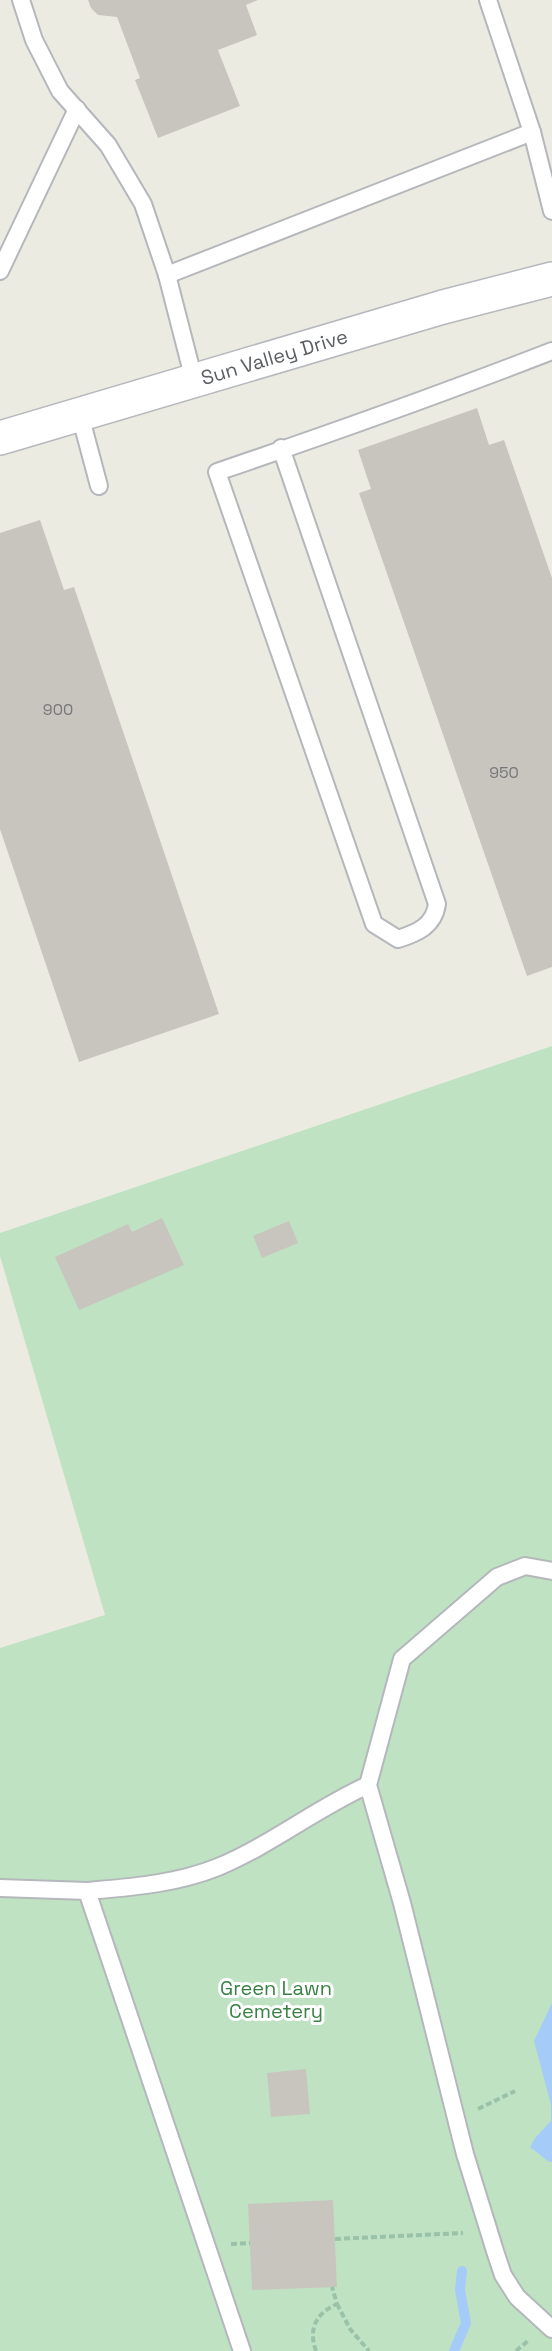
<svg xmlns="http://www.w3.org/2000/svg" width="552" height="2351" viewBox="0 0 552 2351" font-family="'Space Grotesk',sans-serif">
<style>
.green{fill:#bfe2c3}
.water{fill:#a5ccf9}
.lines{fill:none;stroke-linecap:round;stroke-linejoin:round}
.stream{stroke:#a5ccf9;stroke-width:10}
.building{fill:#c8c5bf}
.lane-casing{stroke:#b4b7bb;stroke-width:20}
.secondary-casing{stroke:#b5b8bd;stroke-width:36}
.path{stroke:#99c2a9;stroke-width:4;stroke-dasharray:6 3;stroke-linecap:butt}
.lane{stroke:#fff;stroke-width:16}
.secondary{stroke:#fff;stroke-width:33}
.labels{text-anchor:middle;stroke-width:6;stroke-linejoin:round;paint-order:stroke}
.number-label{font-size:16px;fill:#767779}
.street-label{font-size:20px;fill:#5a5d62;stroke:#fff}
.park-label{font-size:20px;fill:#3a8144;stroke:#fff}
</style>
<rect width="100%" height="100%" fill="#ecebe2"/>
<polygon class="green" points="552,1046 552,2351 0,2351 0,1648 105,1615 0,1256 0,1233"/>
<polygon class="water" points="552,2003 552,2162 549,2162 530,2147 535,2138 551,2121 551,2105 534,2041"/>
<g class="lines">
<polyline class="stream" points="454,2351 466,2323 460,2290 462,2271"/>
</g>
<g class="building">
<polygon points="88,0 258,0 246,5 257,35 218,50 240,106 158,138 135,80 140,78 117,17 98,15 91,8"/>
<polygon points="477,408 489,445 504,440 552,578 552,967 527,976 359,493 371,489 358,450"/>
<polygon points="40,520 64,590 74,587 219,1014 79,1062 0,829 0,533"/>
<polygon points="162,1218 184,1265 79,1310 55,1257 128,1224 132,1232"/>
<polygon points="289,1221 298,1243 262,1258 253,1236"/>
<polygon points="306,2069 310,2114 271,2117 267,2073"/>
<polygon points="333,2200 337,2287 252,2290 248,2204"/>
</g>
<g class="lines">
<defs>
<g id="lane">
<polyline points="21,0 34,40 60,91 108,145 143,204 167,275 194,380"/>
<polyline points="488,0 532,132 552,211"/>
<polyline points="0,271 77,109"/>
<polyline points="167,275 532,132"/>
<polyline points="80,415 99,486"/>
<path d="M281,448L437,904C434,926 417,933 398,939L374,924L217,472C329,434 441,394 552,351"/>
<polyline points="552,1571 525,1566 497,1577 402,1659 368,1785 402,1903 465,2154 495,2251 503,2275 517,2297 552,2329"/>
<polyline points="0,1888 87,1891 242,2351"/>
<path d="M87,1891C132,1887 176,1884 218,1867C269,1846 317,1808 368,1785"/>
</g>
<g id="secondary">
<path id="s1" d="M0,438L443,307L552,279"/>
</g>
</defs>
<use href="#lane" class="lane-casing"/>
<use href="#secondary" class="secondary-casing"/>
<g class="path">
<polyline points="478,2109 515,2091"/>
<polyline points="335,2239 463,2233"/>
<polyline points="231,2244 250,2243"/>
<polyline points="337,2304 350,2329 369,2351"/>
<path d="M316,2351C308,2329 316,2313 337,2304L332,2287"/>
<polyline points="516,2351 529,2340"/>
</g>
<use href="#lane" class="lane"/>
<use href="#secondary" class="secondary"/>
</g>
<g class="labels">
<g class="number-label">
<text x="58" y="715">900</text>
<text x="504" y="778">950</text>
</g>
<g class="street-label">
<text dy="7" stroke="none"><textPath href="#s1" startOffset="286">Sun Valley Drive</textPath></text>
</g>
<g class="park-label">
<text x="276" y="1995">Green Lawn<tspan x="276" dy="23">Cemetery</tspan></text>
</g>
</g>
</svg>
